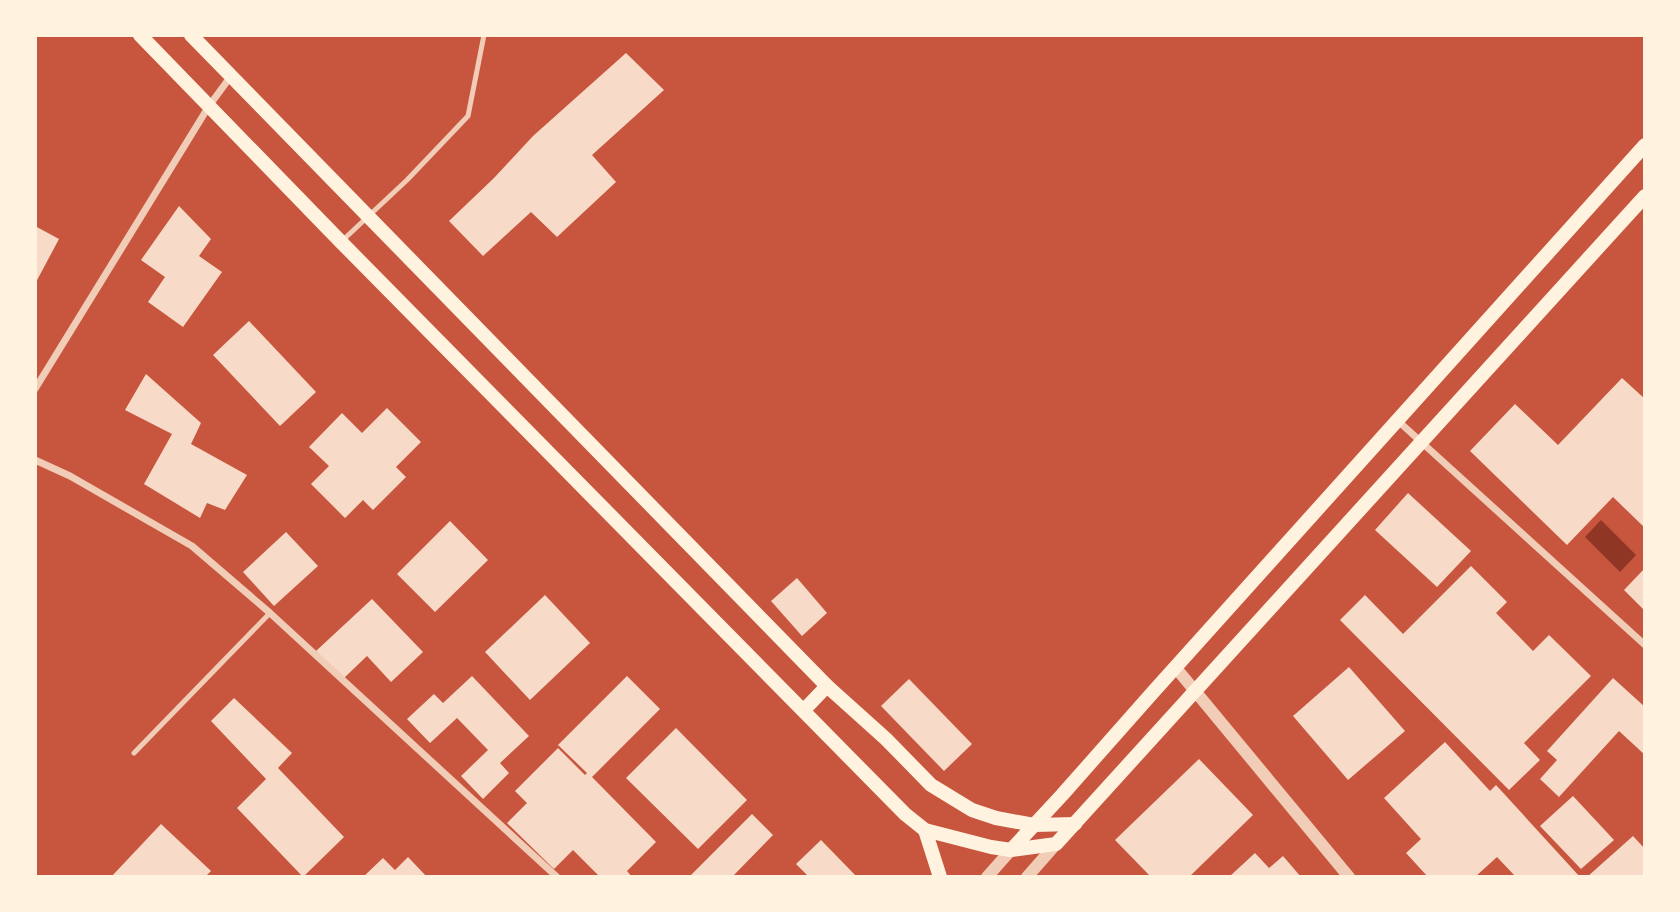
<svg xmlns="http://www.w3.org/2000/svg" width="1680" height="912" viewBox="0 0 1680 912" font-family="'PT Sans Narrow',sans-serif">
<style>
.water{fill:#8f3625}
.building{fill:#f7dbc8}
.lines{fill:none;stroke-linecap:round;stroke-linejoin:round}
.service{stroke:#f1ccb7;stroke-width:5}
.minor{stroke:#f1ccb7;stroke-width:7}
.tertiary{stroke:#f1ccb7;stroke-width:12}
.secondary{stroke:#fff3e0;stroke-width:14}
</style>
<rect width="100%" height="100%" fill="#c8553d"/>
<polygon class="water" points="1601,520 1636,555 1620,572 1585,537"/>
<g class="building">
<polygon points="626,53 664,90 592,155 616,182 557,237 531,212 483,256 449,221 494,178 533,136"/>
<polygon points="179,206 211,239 199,256 222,272 183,327 148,302 165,277 141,260"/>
<polygon points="35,226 59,239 35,284"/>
<polygon points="249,321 316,392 280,426 213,355"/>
<polygon points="146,374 201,423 191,444 247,475 225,510 207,503 200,518 144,484 172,434 125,410"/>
<polygon points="1622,378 1645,399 1645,528 1613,497 1567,545 1470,451 1515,404 1558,445"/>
<polygon points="387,408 421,442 396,467 406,477 373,510 363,500 345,518 311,484 329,466 309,447 342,413 362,433"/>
<polygon points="1408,493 1471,551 1437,587 1375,530"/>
<polygon points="450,521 488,560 435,612 397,574"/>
<polygon points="286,532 318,566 274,606 243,572"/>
<polygon points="1471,566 1507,602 1496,613 1533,651 1549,635 1591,676 1524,743 1540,760 1509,790 1340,620 1365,595 1403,634"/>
<polygon points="1645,568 1645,611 1624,590"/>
<polygon points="797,578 827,613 802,636 771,601"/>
<polygon points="545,595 590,643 530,700 485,652"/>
<polygon points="372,599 423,652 391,682 367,656 343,679 316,651"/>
<polygon points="1349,667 1405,731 1348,780 1293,716"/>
<polygon points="472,676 529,736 500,763 509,773 483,799 461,776 488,750 457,718 430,743 407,719 434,694 443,703"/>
<polygon points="627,676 660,709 592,777 656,842 627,871 632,877 600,877 573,850 554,869 507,823 527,803 515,791 558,748 585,775 587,773 558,745"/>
<polygon points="1613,678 1645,707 1645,755 1619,731 1559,797 1540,779 1557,760 1547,751"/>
<polygon points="909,679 972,744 944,771 881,706"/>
<polygon points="234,698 292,753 278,768 344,837 303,877 237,808 266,779 211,721"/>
<polygon points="676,728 747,800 698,849 626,778"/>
<polygon points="1445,742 1490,791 1496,785 1580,877 1516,877 1497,857 1475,877 1428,877 1406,853 1421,839 1384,798"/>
<polygon points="1199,759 1253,815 1189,877 1151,877 1115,840"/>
<polygon points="1573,796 1614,840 1581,869 1540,826"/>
<polygon points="752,814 773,835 734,875 736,877 693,877 691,875"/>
<polygon points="161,824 211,871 205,877 111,877"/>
<polygon points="1633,836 1645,849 1645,877 1587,877"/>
<polygon points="821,840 857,877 809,877 796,864"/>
<polygon points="1255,853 1269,868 1283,856 1301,877 1229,877"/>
<polygon points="408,857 427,877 363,877 383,858 395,870"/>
</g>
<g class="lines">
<g class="service">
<polyline points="343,240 407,180 468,116 484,35"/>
<polyline points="134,753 270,613"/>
</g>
<g class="minor">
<polyline points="35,389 209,106 231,76"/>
<polyline points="1397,420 1645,645"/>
<polyline points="35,460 70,476 192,546 270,613 557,877"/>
</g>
<g class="tertiary">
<polyline points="1176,668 1349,877"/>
<polyline points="987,877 1011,850"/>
<polyline points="1027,877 1056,844"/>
</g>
<g class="secondary">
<polyline points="140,35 341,242 905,814 925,830 991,847 1011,850 1056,844 1645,196"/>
<polyline points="191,35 827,686 886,739 931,785 972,810 996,818 1034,825 1075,824"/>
<polyline points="804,710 827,686"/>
<polyline points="925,830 940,877"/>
<polyline points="1011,850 1062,795 1154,691 1645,145"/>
</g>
</g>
<rect width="1680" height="912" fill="none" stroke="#fff3e0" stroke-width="74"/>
</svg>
